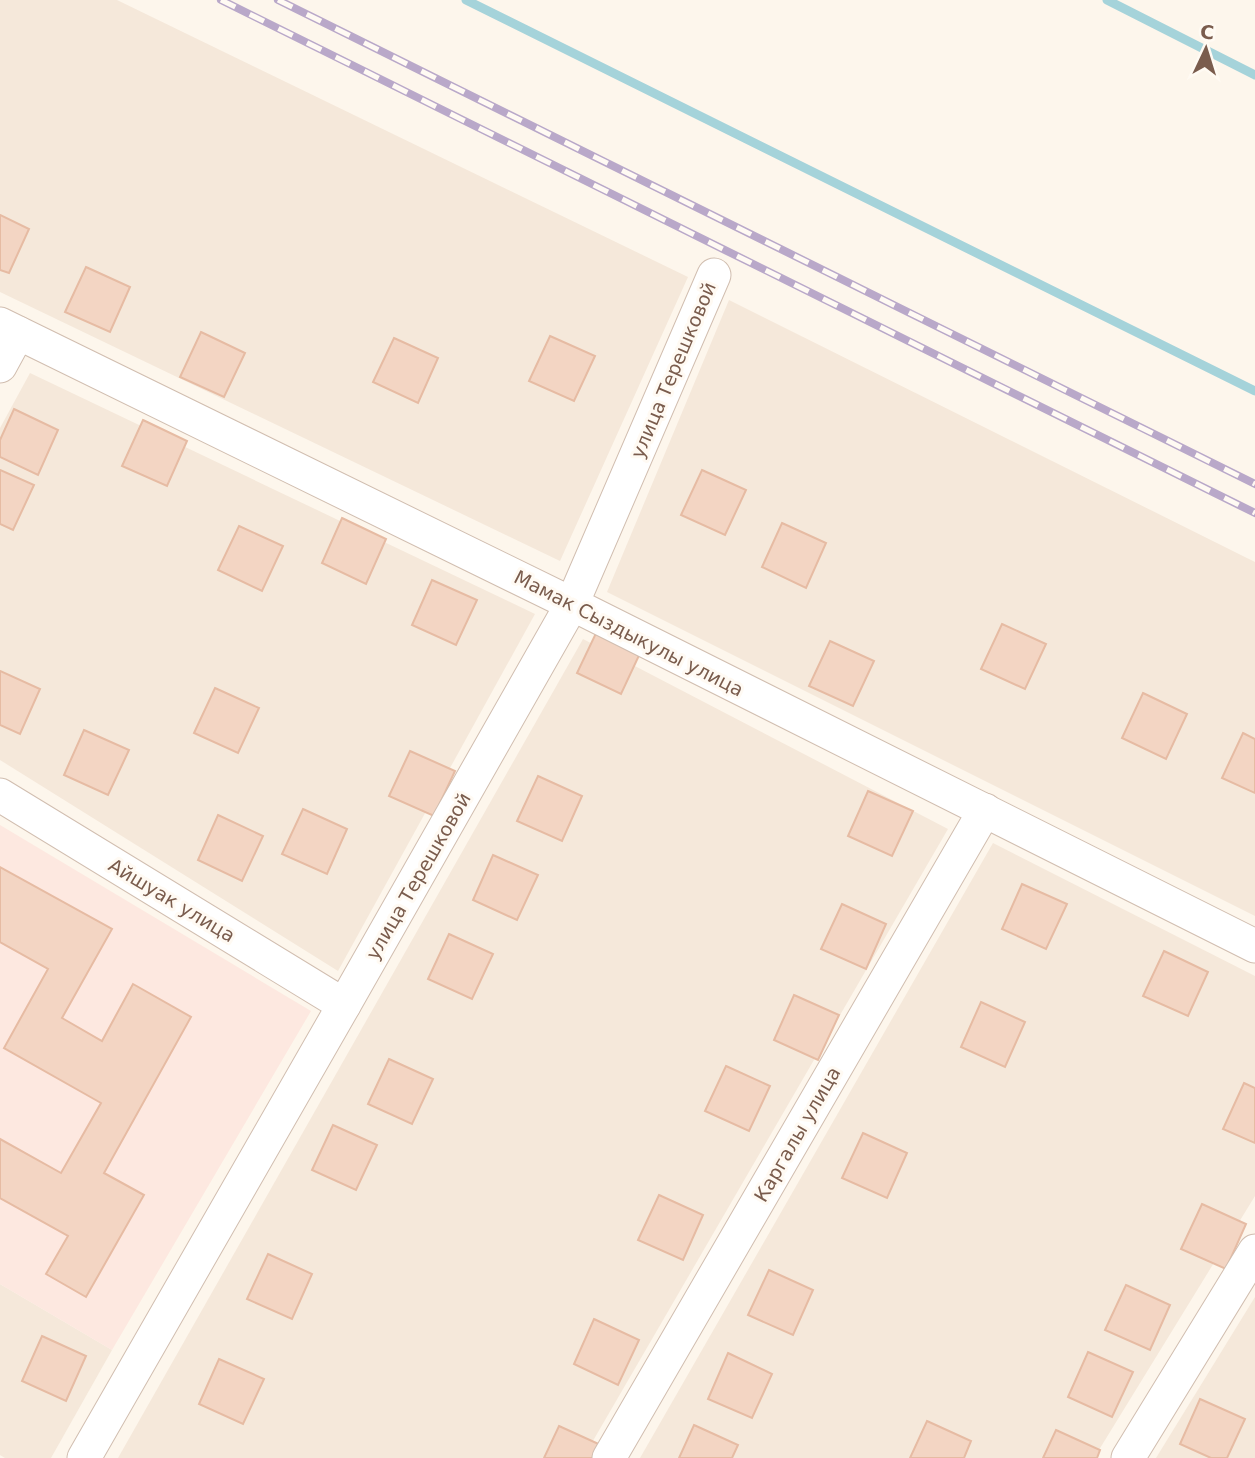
<svg xmlns="http://www.w3.org/2000/svg" width="1255" height="1458" viewBox="0 0 1255 1458" font-family="'DejaVu Sans',sans-serif">
<style>
.residential{fill:#f5e8da}
.commercial{fill:#fde8e0}
.lines{fill:none;stroke-linecap:round;stroke-linejoin:round}
.stream{stroke:#a5d3da;stroke-width:9}
.building{fill:#f3d5c3;stroke:#e6bba3;stroke-width:2}
.minor-casing{stroke:#d1beb0;stroke-width:35}
.minor{stroke:#fff;stroke-width:33}
.rail-casing{stroke:#b9a8c9;stroke-width:8}
.rail{stroke:#fffaf3;stroke-width:5;stroke-dasharray:16;stroke-linecap:butt}
.labels{text-anchor:middle;stroke-width:6;stroke-linejoin:round;paint-order:stroke}
.street-label{font-size:19px;fill:#7a5c4d;stroke:#fffaf3}
</style>
<rect width="100%" height="100%" fill="#fdf6ec"/>
<g class="residential">
<polygon points="0,0 117,0 688,277 560,561 0,292"/>
<polygon points="729,300 1255,562 1255,916 607,592"/>
<polygon points="30,373 535,614 338,971 0,760 0,428"/>
<polygon points="583,639 948,829 583,1458 118,1458"/>
<polygon points="993,843 1255,976 1255,1196 1094,1458 640,1458"/>
<polygon points="0,1284 112,1350 51,1458 5,1458 0,1455"/>
<polygon points="1255,1297 1255,1458 1156,1458"/>
</g>
<polygon class="commercial" points="0,825 311,1011 112,1350 0,1284"/>
<g class="lines">
<g class="stream">
<polyline points="466,0 1255,391"/>
<polyline points="1107,0 1255,75"/>
</g>
</g>
<g class="building">
<polygon points="0,215 29,229 9,273 0,270"/>
<polygon points="86,267 130,287 110,332 65,312"/>
<polygon points="201,332 245,353 224,397 180,377"/>
<polygon points="550,336 595,356 574,401 529,381"/>
<polygon points="394,338 438,358 418,403 373,382"/>
<polygon points="14,409 58,430 38,475 0,457 0,440"/>
<polygon points="143,420 187,441 167,486 122,466"/>
<polygon points="0,470 34,485 13,530 0,524"/>
<polygon points="702,470 746,490 725,535 681,515"/>
<polygon points="342,518 386,539 366,584 322,563"/>
<polygon points="782,523 826,543 806,588 762,567"/>
<polygon points="239,526 283,546 262,591 218,570"/>
<polygon points="432,580 477,600 456,645 412,625"/>
<polygon points="1002,624 1046,644 1025,689 981,669"/>
<polygon points="598,629 642,649 621,694 577,673"/>
<polygon points="830,641 874,661 853,706 809,686"/>
<polygon points="0,671 40,689 20,734 0,725"/>
<polygon points="215,688 259,708 238,753 194,733"/>
<polygon points="1143,693 1187,714 1166,759 1122,738"/>
<polygon points="84,730 129,750 108,795 64,775"/>
<polygon points="1243,733 1255,739 1255,793 1222,778"/>
<polygon points="410,751 455,771 434,816 389,796"/>
<polygon points="538,776 582,796 562,841 517,821"/>
<polygon points="868,791 913,811 892,856 848,836"/>
<polygon points="303,809 347,829 327,874 282,854"/>
<polygon points="218,815 263,836 242,881 198,860"/>
<polygon points="493,855 538,875 517,920 473,900"/>
<polygon points="0,867 112,929 62,1018 102,1041 133,984 191,1017 104,1173 144,1195 86,1297 46,1274 68,1236 0,1198 0,1139 61,1173 101,1103 4,1048 48,969 0,942"/>
<polygon points="1022,884 1067,904 1046,949 1002,929"/>
<polygon points="842,904 886,924 866,969 821,949"/>
<polygon points="449,934 493,954 472,999 428,979"/>
<polygon points="1164,951 1208,972 1188,1016 1143,996"/>
<polygon points="794,995 839,1015 818,1060 774,1040"/>
<polygon points="981,1002 1025,1022 1005,1067 961,1047"/>
<polygon points="389,1059 433,1079 412,1124 368,1104"/>
<polygon points="726,1066 770,1086 749,1131 705,1111"/>
<polygon points="1244,1083 1255,1088 1255,1143 1223,1129"/>
<polygon points="333,1125 377,1145 356,1190 312,1170"/>
<polygon points="863,1133 907,1153 887,1198 842,1178"/>
<polygon points="659,1195 703,1215 683,1260 638,1240"/>
<polygon points="1202,1204 1246,1224 1226,1269 1181,1249"/>
<polygon points="268,1254 312,1274 292,1319 247,1299"/>
<polygon points="769,1270 813,1290 793,1335 748,1315"/>
<polygon points="1126,1285 1170,1305 1150,1350 1105,1330"/>
<polygon points="594,1319 639,1340 618,1385 574,1364"/>
<polygon points="42,1336 86,1356 66,1401 22,1381"/>
<polygon points="1088,1352 1133,1372 1112,1417 1068,1397"/>
<polygon points="728,1353 772,1374 752,1418 708,1399"/>
<polygon points="219,1359 264,1379 243,1424 199,1404"/>
<polygon points="1200,1399 1245,1419 1227,1458 1211,1458 1180,1444"/>
<polygon points="927,1421 971,1441 964,1458 910,1458"/>
<polygon points="694,1425 738,1445 732,1458 679,1458"/>
<polygon points="559,1426 603,1446 597,1458 544,1458"/>
<polygon points="1056,1430 1100,1450 1097,1458 1043,1458"/>
</g>
<g class="lines">
<defs>
<g id="minor">
<polyline points="0,324 572,604 1255,946"/>
<polyline points="0,366 18,333"/>
<polyline points="0,795 344,1005"/>
<polyline points="84,1458 344,1005 572,604 714,275"/>
<polyline points="609,1458 985,810"/>
<polyline points="1128,1458 1255,1251"/>
</g>
</defs>
<use href="#minor" class="minor-casing"/>
<use href="#minor" class="minor"/>
<defs>
<g id="rail">
<polyline points="221,0 1255,513"/>
<polyline points="278,0 1255,484"/>
</g>
</defs>
<use href="#rail" class="rail-casing"/>
<use href="#rail" class="rail"/>
</g>
<g class="labels">
<g class="street-label">
<text transform="translate(673 370) rotate(-67)" y="7">улица Терешковой</text>
<text transform="translate(629 633) rotate(27)" y="7">Мамак Сыздыкулы улица</text>
<text transform="translate(418 876) rotate(-60)" y="7">улица Терешковой</text>
<text transform="translate(172 900) rotate(31)" y="7">Айшуак улица</text>
<text transform="translate(797 1134) rotate(-60)" y="7">Каргалы улица</text>
</g>
</g>
<g transform="translate(1206 49) rotate(4)" stroke="#fffaf3" stroke-width="5" paint-order="stroke">
<path d="M0-5L12 26L0 18L-12 26Z" fill="#7a5c4d"/>
<text y="-10" font-size="19" font-weight="bold" text-anchor="middle" fill="#7a5c4d">С</text>
</g>
</svg>
